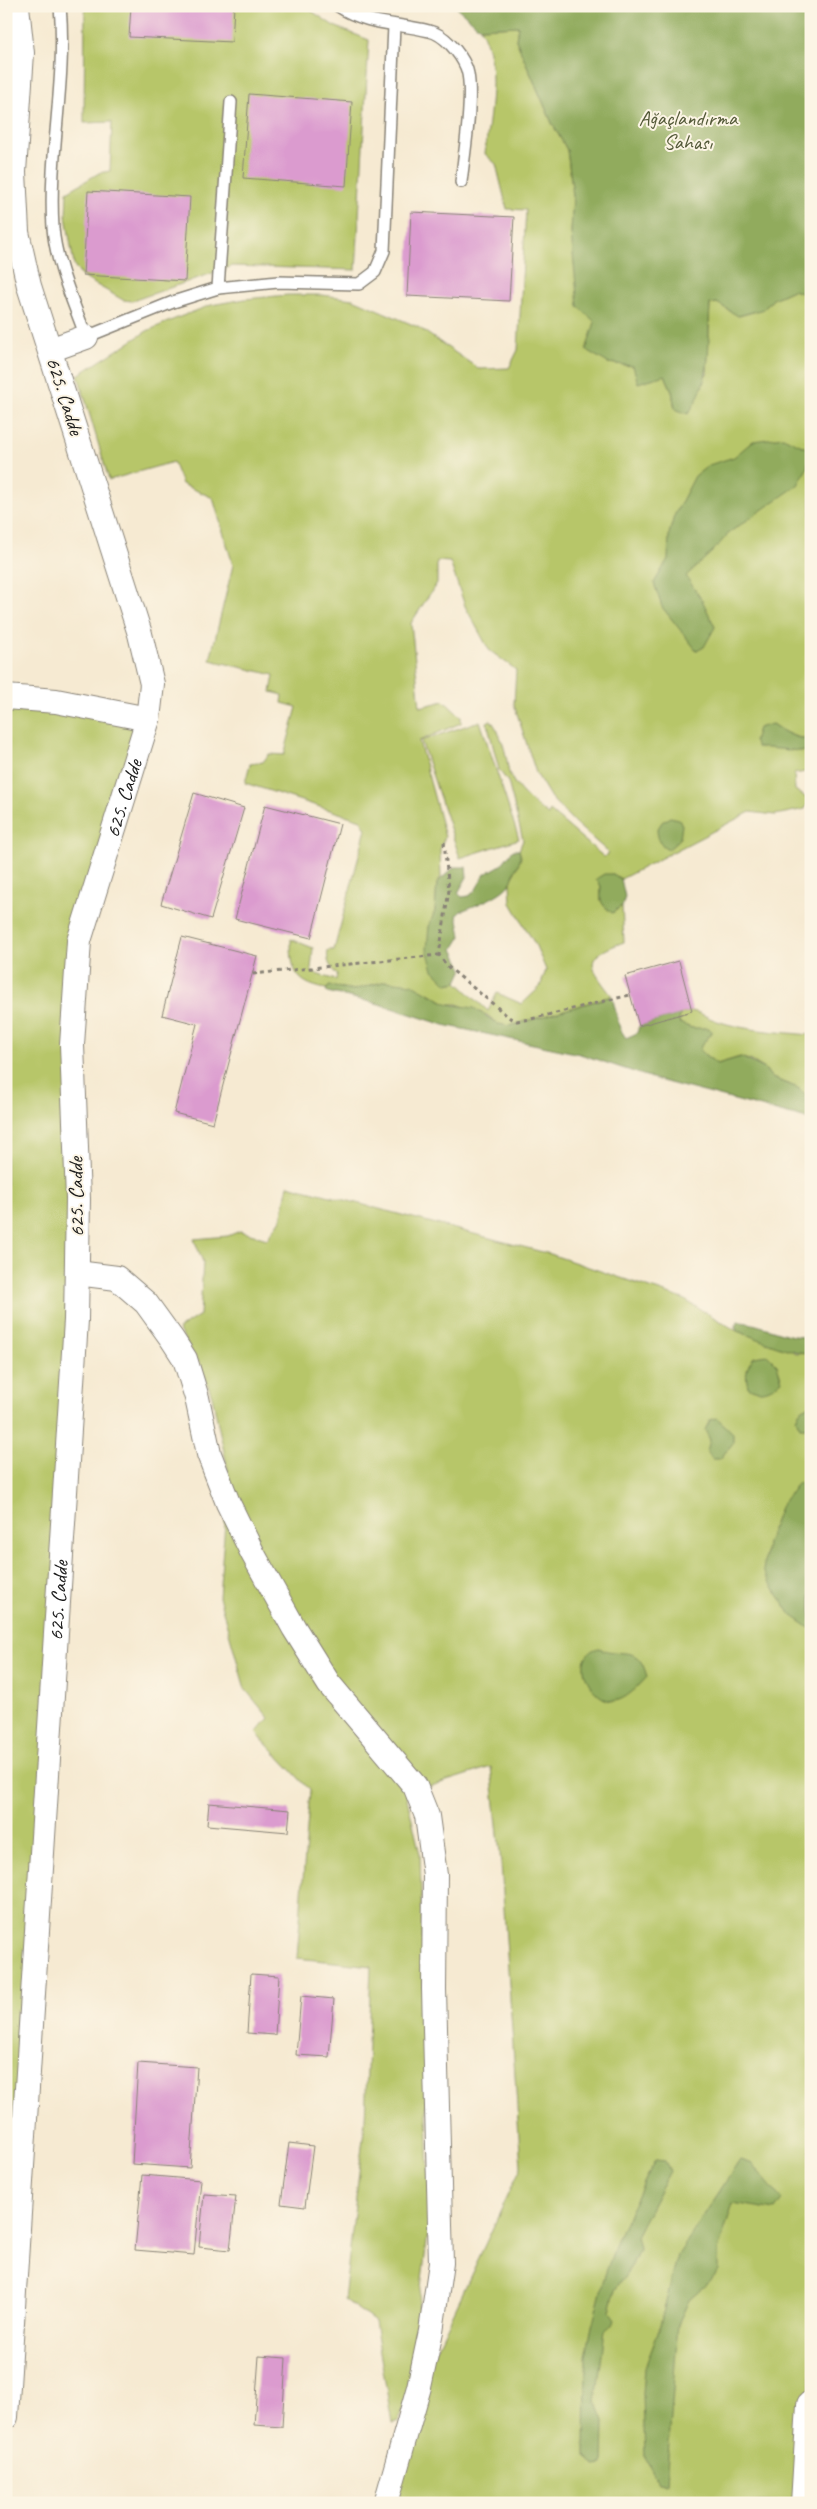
<svg xmlns="http://www.w3.org/2000/svg" width="817" height="2509" viewBox="0 0 817 2509" font-family="Caveat,sans-serif">
<style>
.green{fill:#b7c669;stroke:#6a7142;fill-rule:evenodd}
.forest{fill:#91ab5d;stroke:#56643c}
.building{fill:#db9bcf}
.lines{fill:none;stroke-linecap:round;stroke-linejoin:round}
.lane-casing{stroke:#898377;stroke-width:14}
.street-casing{stroke:#898377;stroke-width:26}
.secondary-casing{stroke:#898377;stroke-width:30}
.path{stroke:#898377;stroke-width:3;stroke-dasharray:4 4;stroke-linecap:butt}
.lane{stroke:#fff;stroke-width:11}
.street{stroke:#fff;stroke-width:24}
.secondary{stroke:#fff;stroke-width:28}
.labels{text-anchor:middle;stroke-width:4;stroke-linejoin:round;paint-order:stroke}
.park-label{font-size:21px;fill:#525837;stroke:#fcf5e5}
.street-label{font-size:21px;fill:#1c1c1c;stroke:#fcf5e5}
</style>
<rect width="100%" height="100%" fill="#fcf5e5"/>
<filter id="ink" filterUnits="userSpaceOnUse"><feTurbulence type="fractalNoise" baseFrequency=".02" numOctaves="2"/><feDisplacementMap in="SourceGraphic" scale="10" xChannelSelector="R" yChannelSelector="G"/><feConvolveMatrix kernelMatrix="1 2 1 2 8 2 1 2 1" color-interpolation-filters="sRGB"/></filter>
<filter id="wash" filterUnits="userSpaceOnUse"><feTurbulence type="fractalNoise" baseFrequency=".0096" numOctaves="4" result="noise"/><feDisplacementMap in="SourceGraphic" scale="20" xChannelSelector="R" yChannelSelector="G"/><feGaussianBlur stdDeviation="1.12" result="paint"/><feColorMatrix in="noise" values="0 0 0 0 0 0 0 0 0 0 0 0 0 0 0 0 0 1.4 0 .05"/><feComposite in="paint" operator="in"/></filter>
<g filter="url(#wash)">
<rect width="100%" height="100%" fill="#f6ead2"/>
<g class="green">
<polygon points="85,6 304,6 334,26 369,40 356,270 233,266 132,301 123,300 81,276 74,265 66,216 67,192 99,173 110,171 112,122 84,123"/>
<path d="M518,26L516,40L552,123L567,150L573,195L571,233L608,363L633,366L665,375L672,391L675,409L707,374L710,304L717,303L739,316L764,309L773,299L793,290L811,296V738C798,741 782,731 772,724L767,747L811,752V771L794,774L795,790L810,800L805,809L775,815L750,812L621,879L613,874L596,879L601,886C600,903 600,902 612,913L622,906L624,942C582,957 588,965 612,996L510,1026L498,1024L487,1015L457,1004H448L431,994L386,981L354,990L330,986L326,989C293,983 291,968 291,939L313,948L311,970L313,973L336,980L337,975C330,967 326,961 328,950H334L366,829L361,820L245,783L250,764L263,762L269,754L284,755L297,707L282,703L283,695L271,692L274,675L210,660L233,565L213,498L182,484L173,462L109,480L78,375L147,331L177,318L211,305L245,299L288,295H322L353,299L418,327L479,369L509,368L518,350L526,210L507,209L496,164L485,154C489,113 501,67 480,28ZM437,561L450,562L465,606L489,650L516,670L514,704L536,773L551,798L575,823L609,853L604,857L550,811L548,815C535,805 510,785 508,768C506,751 501,734 491,720L487,722L499,770L508,782L523,840L519,850L521,857L510,884L511,903L536,946L546,970L540,987L522,1004L497,993L488,1011L457,982L447,984L429,927L435,911L437,883L441,877L440,849L445,837L419,741L461,723V717L444,701L420,707L411,623L437,583Z"/>
<polygon points="6,697 148,719 79,941 78,1212 6,2417"/>
<polygon points="480,721 519,839 460,858 421,741"/>
<path d="M692,1011C702,1013 708,1018 717,1021C746,1031 780,1032 811,1035V1099L798,1088L772,1078L765,1069L752,1061L740,1057L717,1064L700,1051L701,1045L712,1033L684,1026L679,1023L680,1014Z"/>
<polygon points="288,1185 550,1254 683,1299 737,1331 786,1347 795,1353 811,1352 811,2405 805,2503 386,2503 419,2387 521,2167 501,1863 491,1767 406,1794 420,1854 430,2218 406,2401 399,2421 392,2423 375,2322 344,2299 365,2121 371,1966 297,1958 310,1790 256,1733 269,1718 245,1689 219,1597 229,1475 212,1396 201,1366 178,1329 200,1315 203,1262 194,1239 228,1236 240,1231 267,1239 281,1219"/>
</g>
<g class="forest">
<path d="M455,6H811V296L793,290L773,299L764,309L738,316L717,303L710,304C707,347 714,377 688,414L675,409L672,391L665,375L638,383L633,366L608,363L586,350L595,322L578,306L571,233L573,195L567,150L552,123L516,40L518,26L480,28Z"/>
<polygon points="783,437 811,450 807,468 798,485 730,532 714,550 686,576 703,602 715,627 704,647 697,651 662,607 654,583 668,559 669,534 674,516 695,476 709,465 734,457 753,441"/>
<path d="M772,724C782,731 798,741 811,738V752L757,747L754,741L758,728Z"/>
<path d="M670,817L679,819L682,825L680,839L669,849C660,846 658,839 657,830L662,822Z"/>
<path d="M513,850H519C522,860 519,863 515,871C513,875 513,879 511,882C504,895 474,906 461,911L457,915L461,936L453,949L463,969L457,982L447,984L433,970L427,949L429,926L435,911L437,883L454,867H466L467,877L458,893L462,897L469,896L475,891L485,874L501,865Z"/>
<path d="M604,874H613L621,879L625,897L622,906L612,913C600,902 600,903 601,886L596,879Z"/>
<polygon points="386,981 412,984 448,1004 474,1008 498,1024 510,1026 612,996 620,1029 626,1038 637,1033 639,1026 680,1014 679,1023 692,1028 709,1028 712,1033 701,1045 700,1051 717,1064 741,1057 765,1069 772,1078 798,1088 811,1099 811,1120 658,1080 580,1054 444,1025 379,1004 327,992 326,989 330,986 354,990"/>
<path d="M738,1322C762,1322 794,1343 811,1335V1352C799,1357 752,1336 737,1331L735,1326Z"/>
<path d="M767,1355L777,1365L782,1381C770,1390 762,1395 748,1387C745,1374 746,1367 754,1357Z"/>
<polygon points="811,1403 811,1427 800,1427 796,1419 799,1412"/>
<polygon points="717,1418 733,1433 733,1443 720,1459 712,1459 707,1451 710,1440 705,1430 710,1420"/>
<polygon points="798,1482 807,1486 811,1497 811,1629 791,1615 763,1571 767,1543 780,1507"/>
<path d="M599,1648C623,1659 638,1642 647,1677C639,1686 624,1702 612,1701C589,1699 569,1654 599,1648Z"/>
<polygon points="655,2160 665,2161 670,2171 636,2236 639,2249 632,2265 615,2290 610,2312 615,2319 612,2325 605,2330 596,2401 604,2421 603,2465 595,2466 585,2454 586,2356 592,2326 605,2275 619,2235"/>
<polygon points="740,2160 752,2164 782,2200 775,2210 733,2203 718,2251 718,2270 709,2282 690,2298 678,2324 666,2483 658,2482 645,2457 643,2394 645,2367 658,2333 678,2255"/>
</g>
<g id="blocks">
<g class="building">
<polygon points="131,6 234,6 232,42 129,37"/>
<polygon points="249,94 352,102 346,186 243,178"/>
<polygon points="88,191 190,197 185,281 83,275"/>
<polygon points="411,212 514,217 509,301 407,296"/>
<polygon points="194,793 244,808 211,919 161,904"/>
<polygon points="265,805 340,824 311,938 235,919"/>
<polygon points="182,937 257,956 213,1123 174,1113 197,1024 162,1015"/>
<polygon points="679,961 692,1011 639,1026 625,976"/>
<polygon points="209,1803 290,1810 288,1832 207,1825"/>
<polygon points="251,1974 279,1976 275,2035 247,2033"/>
<polygon points="301,1996 334,1999 329,2057 296,2055"/>
<polygon points="138,2063 197,2067 190,2168 132,2164"/>
<polygon points="289,2143 313,2146 305,2207 281,2204"/>
<polygon points="142,2175 201,2180 194,2255 135,2250"/>
<polygon points="204,2194 236,2196 230,2250 199,2247"/>
<polygon points="259,2356 286,2358 282,2427 254,2425"/>
</g>
</g>
</g>
<g filter="url(#ink)">
<use href="#blocks" fill-opacity="0" stroke="#898377" stroke-width="1"/>
<g class="lines">
<defs>
<g id="lane">
<path d="M60,6C67,80 48,154 53,228C56,265 74,303 86,337L173,302L218,288L278,282L359,284L375,272L384,251L394,26"/>
<path d="M338,6C366,25 397,23 429,31C444,34 460,53 466,67C475,88 464,156 461,182"/>
<polyline points="218,288 231,102"/>
</g>
<g id="street">
<polyline points="50,350 86,337"/>
<polyline points="6,697 56,701 148,719"/>
<polyline points="77,1273 117,1278 146,1303 172,1339 185,1359 197,1398 209,1454 228,1503 253,1554 294,1628 329,1684 415,1786 427,1816 435,1875 434,1989 441,2263 431,2331 419,2387 386,2503"/>
<path id="s1" d="M6,2417L76,1320L78,1199L72,1045L79,941L148,719L152,684L140,634L29,286L17,232L14,172L22,53L17,6"/>
</g>
<polyline id="secondary" points="805,2503 811,2405"/>
</defs>
<use href="#lane" class="lane-casing"/>
<use href="#street" class="street-casing"/>
<use href="#secondary" class="secondary-casing"/>
<g class="path">
<polyline points="444,842 449,890 439,955 447,966 510,1018 517,1021 531,1019 630,995"/>
<polyline points="253,974 439,955"/>
</g>
<use href="#lane" class="lane"/>
<use href="#street" class="street"/>
<use href="#secondary" class="secondary"/>
</g>
</g>
<g class="labels">
<g class="park-label">
<text x="688" y="125">Ağaçlandırma<tspan x="688" dy="24">Sahası</tspan></text>
</g>
<g class="street-label">
<text transform="translate(65 396) rotate(72)" y="7">625. Cadde</text>
<text dy="7" stroke="none"><textPath href="#s1" startOffset="1628">625. Cadde</textPath></text>
<text transform="translate(76 1197) rotate(-91)" y="7">625. Cadde</text>
<text dy="7" stroke="none"><textPath href="#s1" startOffset="818">625. Cadde</textPath></text>
</g>
</g>
<rect width="817" height="2509" fill="none" stroke="#fcf5e5" stroke-width="25"/>
</svg>
